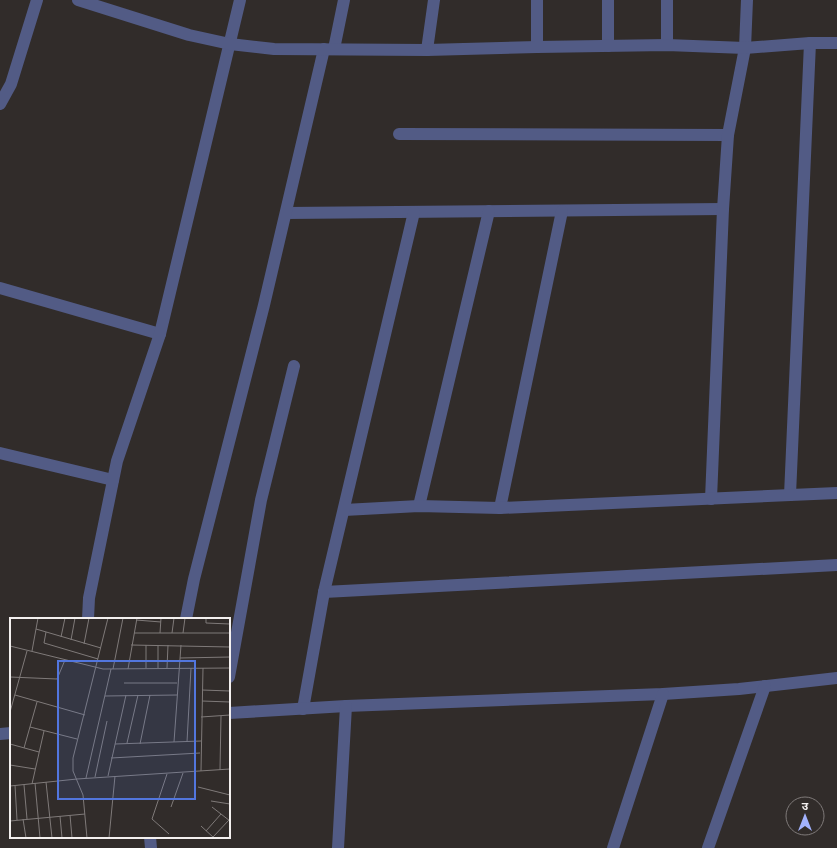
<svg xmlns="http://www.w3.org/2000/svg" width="837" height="848" viewBox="0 0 837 848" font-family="'Zilla Slab','Noto Sans Devanagari',serif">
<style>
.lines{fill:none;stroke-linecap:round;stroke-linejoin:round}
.minor{stroke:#525b85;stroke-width:12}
.tertiary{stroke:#525b85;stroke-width:12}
.inset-road{fill:none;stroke:#7f7a79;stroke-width:1}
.view{fill:#5276de;fill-opacity:0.15;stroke:#5276de;stroke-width:2}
.inset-edge{fill:none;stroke:#f3f0ef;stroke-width:2}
</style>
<rect width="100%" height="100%" fill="#312c2a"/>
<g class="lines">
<g class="minor">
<polyline points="608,0 608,46"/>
<polyline points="667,45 667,0"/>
<polyline points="537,47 537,0"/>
<polyline points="334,49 344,0"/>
<polyline points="427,50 434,0"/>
<polyline points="399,134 728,135"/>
<polyline points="286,213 723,209"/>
<polyline points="0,288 160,334"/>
<polyline points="0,453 113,480"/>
<polyline points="790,495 810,43"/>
<polyline points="711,499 723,209 728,135 745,48 747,0"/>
<polyline points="419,506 489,211"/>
<polyline points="500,508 562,211"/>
<polyline points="344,510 419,506 500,508 837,493"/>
<polyline points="324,592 837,565"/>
<polyline points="88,619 89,598 117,461 160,334 240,0"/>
<polyline points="186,619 194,579 264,305 324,49"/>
<polyline points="229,677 261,500 294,366"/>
<polyline points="303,709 324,592 414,212"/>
<polyline points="229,713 346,706 663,694 739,689 837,678"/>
<polyline points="0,734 11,733"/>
<polyline points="150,837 151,848"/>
<polyline points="338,848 346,706"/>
<polyline points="613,848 663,694"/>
<polyline points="708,848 765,686"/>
</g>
<g class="tertiary">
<polyline points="78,0 189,35 230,44 274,49 427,50 537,47 667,45 745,48 810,43 837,43"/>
<polyline points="0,104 11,84 37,0"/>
</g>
</g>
<g transform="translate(10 618)">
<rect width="220" height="220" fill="#312c2a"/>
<path class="inset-road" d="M196,0V5L220,6M126,2L151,4M26,11L91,30M36,14L34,25L88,41M124,15H220M150,15L151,0M162,15L164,0M173,15L175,0M51,19L55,0M61,22L65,0M74,26L79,0M121,27L220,29M148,27V50M0,28L93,51L220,50M22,33L28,0M170,40L220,39M136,50V27M157,50L158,27M103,51L113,0M118,51L127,0M0,59L47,61L55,42M114,65H167M192,72L220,73M5,77L75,97M95,78L167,77M192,83L220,84M0,94L17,33M191,99L220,97M20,109L67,121M164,124L171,27M177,124L181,50M117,125L128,77M0,126L29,134M105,126L191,123M130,126L140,77M14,130L27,84M101,140L190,135M0,147L25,151M210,152L211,98M191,153L193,50M157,156L142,201L159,216M98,158L116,77M85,159L97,103M76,160L101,51M36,164L42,220M25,165L30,220M22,166L34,113M5,167L7,202M14,167L17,201M0,168L67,161L220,151M188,169L220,177M201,183L220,186M161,189L173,155M202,189L220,203M60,197L62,220M50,198L52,220M13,201L16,220M0,203L75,196M191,208L204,220M196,213L211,196M203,219L219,202M77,220L73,177L63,153V140L98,0M99,220L105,158"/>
<path class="view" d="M48,43H185V181H48Z"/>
<rect width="220" height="220" class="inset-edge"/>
</g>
<g transform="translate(805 816)"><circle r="19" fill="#312c2a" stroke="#7f7a79"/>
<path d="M0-3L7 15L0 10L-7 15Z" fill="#a2b2fd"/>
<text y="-6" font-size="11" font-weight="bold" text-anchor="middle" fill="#f3f0ef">उ</text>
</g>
</svg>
